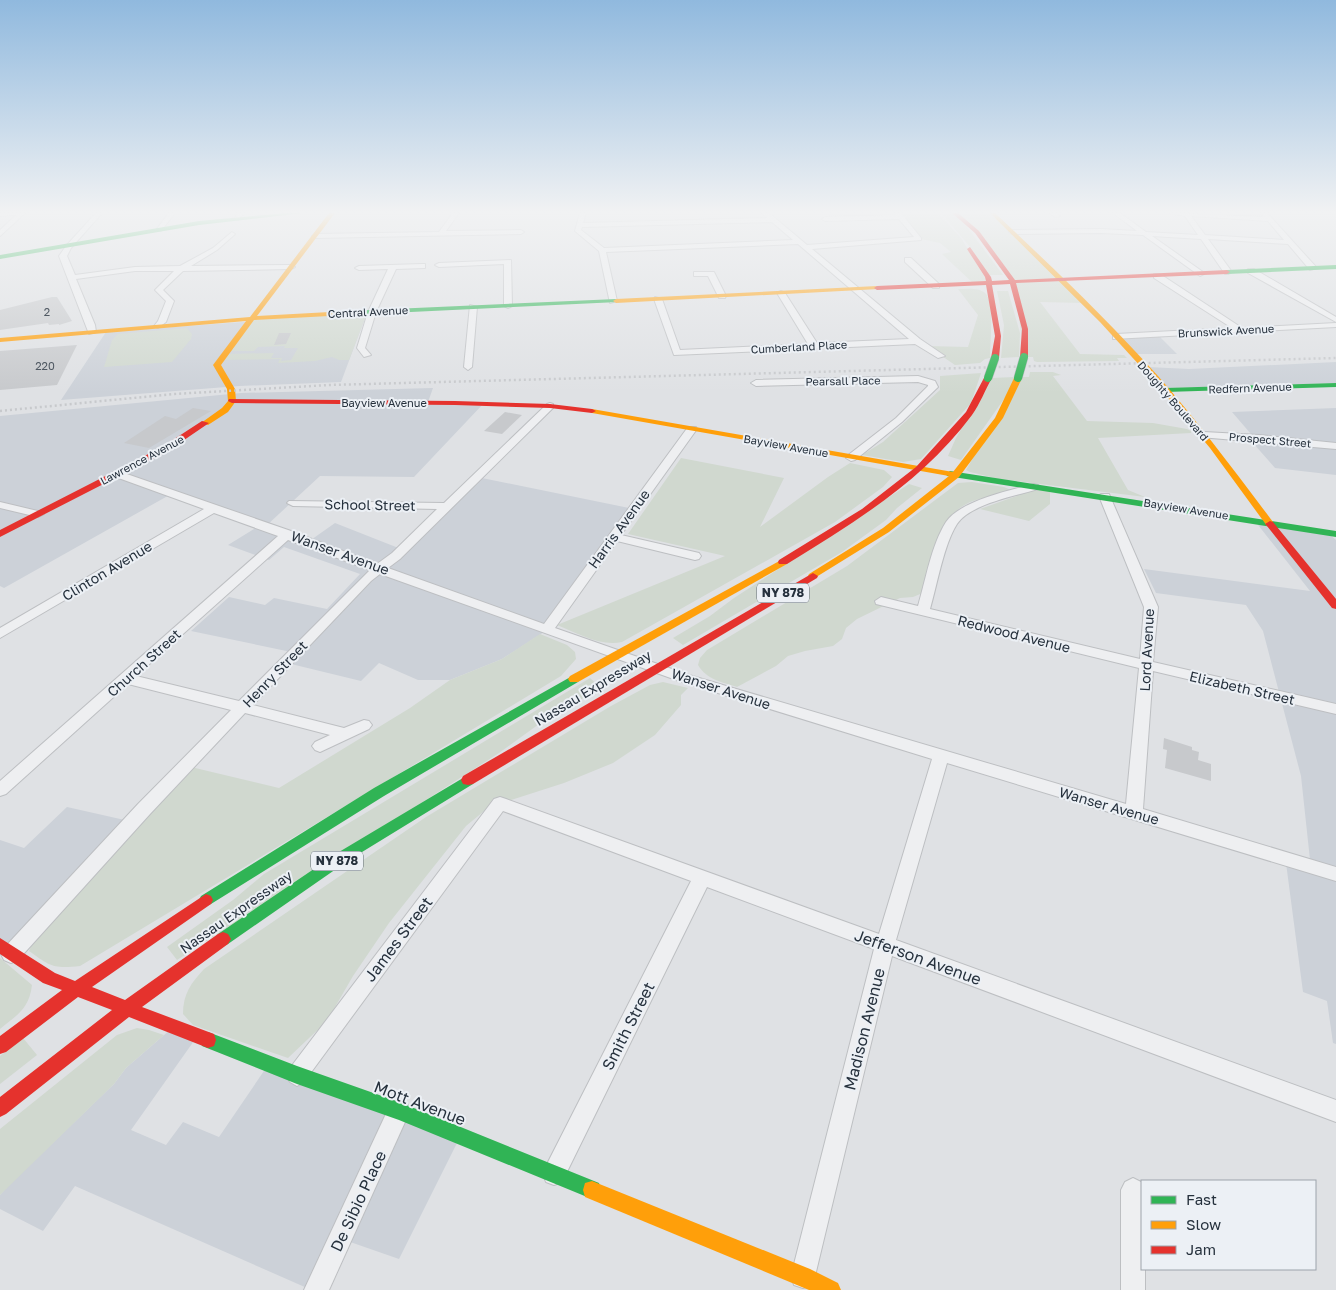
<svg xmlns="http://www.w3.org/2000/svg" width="1336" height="1290" viewBox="0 0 1336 1290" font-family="'Golos Text',sans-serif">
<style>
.built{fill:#ccd1d8}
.green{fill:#d0d8cf}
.building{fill:#c7c9cc}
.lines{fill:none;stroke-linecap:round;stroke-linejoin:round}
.street-casing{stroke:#bdbfc2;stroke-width:2}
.street{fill:#eeeff1;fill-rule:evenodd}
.fast{fill:#30b455;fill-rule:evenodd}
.slow{fill:#ff9f0a;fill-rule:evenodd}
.jam{fill:#e5322d;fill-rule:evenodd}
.rail{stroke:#c7c9cc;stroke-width:2.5;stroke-dasharray:2 3;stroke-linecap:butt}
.fast-bridge-casing{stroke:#b1b4b9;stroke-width:9;stroke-linecap:butt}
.fast-bridge{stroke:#30b455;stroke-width:8}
.labels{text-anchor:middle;stroke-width:4;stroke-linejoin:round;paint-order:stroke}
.number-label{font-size:11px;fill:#4f5862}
.far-street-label{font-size:11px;fill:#26313d;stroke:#ecf0f5}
.shield{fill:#ecf0f5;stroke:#616a74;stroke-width:1}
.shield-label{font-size:12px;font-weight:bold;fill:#26313d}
.street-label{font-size:14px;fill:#26313d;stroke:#ecf0f5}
.near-street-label{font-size:16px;fill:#26313d;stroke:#ecf0f5}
</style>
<rect width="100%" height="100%" fill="#dfe1e4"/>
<g class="built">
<polygon points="367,313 341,382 239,386 61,400 106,332"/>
<polygon points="1160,337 1177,354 1133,354 1120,339"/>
<polygon points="1336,362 1336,383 1168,388 1148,367 1189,369"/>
<polygon points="433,388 428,402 484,403 414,477 320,476 266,526 308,542 335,523 401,549 477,477 634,509 547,630 502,659 450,680 418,680 379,663 361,681 287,663 296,653 191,631 229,597 265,605 274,598 327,609 360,574 284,547 269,560 228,545 259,526 173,493 4,588 0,586 0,416 241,393"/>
<polygon points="1336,408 1336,475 1275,468 1253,443 1251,434 1232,412"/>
<polygon points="1255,521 1328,533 1336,540 1336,1044 1333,1043 1327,1001 1303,992 1286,863 1311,869 1301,776 1263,631 1246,605 1156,593 1144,569 1310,591"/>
<polygon points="67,807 138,823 19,956 0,943 0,840 24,848"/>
<polygon points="171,1029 196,1038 131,1130 166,1145 183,1122 219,1137 268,1065 459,1139 399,1259 333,1236 307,1288 75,1186 43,1231 0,1209 0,1195 8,1186 114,1084 126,1068"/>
</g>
<g class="green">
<polygon points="900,213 938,213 961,238 987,281 973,283 942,254 951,252 940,243 921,239"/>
<polygon points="941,213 953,213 961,219 1003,275 987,275 971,248"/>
<polygon points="958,213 991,213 1083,303 1040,302 1080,354 1124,355 1127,358 1117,358 1119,361 1037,362 1034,361 1033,357 1025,357 1013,280 978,232"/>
<path d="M958,289C967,289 978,287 985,293C995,302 990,344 990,358L985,359L980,363L955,365L927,346L968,347L978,315Z"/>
<polygon points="997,291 1008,291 1020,333 1019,357 1001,358 1004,325"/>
<polygon points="367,313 349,360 339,360 332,357 315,361 278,363 280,359 221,360 225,354 274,353 271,358 282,358 281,361 291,360 298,348 284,348 285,346 258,347 254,351 227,351 253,319"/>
<polygon points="187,328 192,334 191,339 172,362 104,367 112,340 118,334"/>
<polygon points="1030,372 1053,372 1061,375 1053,376 1087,421 1153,423 1187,429 1191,431 1191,433 1098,438 1128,490 1145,497 999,479 970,472 966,470 1020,377 1029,377"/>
<polygon points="981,373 971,403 921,459 903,462 862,455 883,442 940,390 940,376"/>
<polygon points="1015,377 1011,389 961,460 948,456 956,438 991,378"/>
<path d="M681,458L784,478L760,527L828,477L850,463L884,470L892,477L883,487L835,522L622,642C601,647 577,633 557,625L725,556L628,534Z"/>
<path d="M972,482L1004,487L1011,490V491C1000,497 985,496 973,501C937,514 933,559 925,592L913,597L900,598L857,619L846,628L842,639L833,646L805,651L788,656L776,666L737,687C722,682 707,680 698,665L700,658L707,650L847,566L958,483Z"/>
<polygon points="909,484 922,488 897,508 886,520 842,552 683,645 673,638 710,616 734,598"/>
<polygon points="1033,490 1050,491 1050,504 1029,521 980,509"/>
<path d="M540,634L567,645L575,652L576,659L561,676L80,966C53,969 50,966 29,951L34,940L191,767L279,788L410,708L450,680L502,659Z"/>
<polygon points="590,678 601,688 546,719 499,753 177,960 167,947 233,900 264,874"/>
<path d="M663,682L688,688L681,695V705L655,735L613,763L564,783L489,807L466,826L389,923L353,976L327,1021L288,1058L193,1025L183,1014C183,994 191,983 204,969L426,817L611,706L650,685Z"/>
<path d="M0,958L32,985C29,1009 18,1014 0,1029Z"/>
<polygon points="137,1028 149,1030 164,1035 126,1068 114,1084 0,1195 0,1129 117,1035"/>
<polygon points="23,1038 37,1055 0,1084 0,1056"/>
</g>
<g class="building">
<polygon points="52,297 57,297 72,321 59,325 59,324 49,325 48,323 0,330 0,310"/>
<polygon points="279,333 291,333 286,344 274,345"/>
<polygon points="77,345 57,385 0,390 0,351"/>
<polygon points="193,408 211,411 149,448 124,443 165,416 176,419"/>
<polygon points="505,412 522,415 502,434 484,431"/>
<polygon points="1164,738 1192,747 1192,750 1199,752 1198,760 1211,764 1211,781 1165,768 1167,750 1163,749"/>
</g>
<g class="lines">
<defs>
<g id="street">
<polygon points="0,213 25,213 0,236 0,230 16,215 0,216"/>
<polygon points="96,213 102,213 71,248 67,256 75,275 135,267 180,266 213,248 232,232 235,234 234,235 217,250 191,266 291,265 295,267 291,269 183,271 163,290 174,301 166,322 158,328 154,326 158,321 166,301 155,290 174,271 135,271 76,279 95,325 96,332 89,334 59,256 66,246"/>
<polygon points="169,213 175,213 161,231 157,231 156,230"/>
<polygon points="238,213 244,213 238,220 235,218"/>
<polygon points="453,213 459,213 446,231 521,230 524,232 521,234 315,238 312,236 315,234 439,232"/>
<path d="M580,213H586L583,223L767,218L762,213H769L807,245L914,237L899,219L825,221L822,219L825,217L896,215L895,213H901L921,238V240L812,249L920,339L945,356L938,358L915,344L674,355L654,299L655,297L662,299L680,350L808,344L777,293L781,291L785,293L817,343L909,339L798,244L606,252L617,301L610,303L599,251L575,231ZM772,222L793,240L604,248L581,230L582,227Z"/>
<polygon points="1050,213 1057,213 1060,216 1055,217"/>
<path d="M1113,213H1120L1146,232L1198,235L1185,216L1170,213L1264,217L1261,213H1267L1317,268L1310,270L1288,244L1208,239L1232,272L1228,274H1225L1201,239L1152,236L1203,272L1204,274L1200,276L1143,235L1101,233L1012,234L1009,232L1012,230L1101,229L1137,231ZM1191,216L1268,221L1284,240L1205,235Z"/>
<polygon points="905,258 911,258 939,284 939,288 933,288 905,262"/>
<polygon points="511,260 512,306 508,308 504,306 504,264 439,267 435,265 439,263"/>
<polygon points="422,264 425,264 425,268 396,269 376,312 365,348 371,355 364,357 357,348 368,312 388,269 359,270 355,268 359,266"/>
<polygon points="1248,269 1254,269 1336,317 1336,322 1248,273"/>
<polygon points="694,272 714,272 726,296 725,298 719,298 708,276 694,276"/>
<polygon points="1154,274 1160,274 1242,328 1336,323 1336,327 1113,339 1113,335 1116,334 1232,328 1154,278"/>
<polygon points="470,305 477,307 472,367 468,370 464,367"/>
<polygon points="918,376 935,381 938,387 902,422 855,460 851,461 846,458 847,456 896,418 928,386 928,385 918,382 756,386 751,383 756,380"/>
<path d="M550,403L553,404V408L400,559L388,568L544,624L688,427H696L697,429L621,535L699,553L701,556L699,559L695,560L617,541L555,628L689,675L1126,804L1139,668L876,604L875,601L881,597L918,606C926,579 931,546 946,522C960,501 1010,490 1034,484L1038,485L1040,487L1038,489C1016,496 970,504 957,524C944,544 937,585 930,609L1140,659L1144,607L1099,496L1101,494H1109L1158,607L1153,662L1336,704V714L1153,671L1143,809L1336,867V881L947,763L896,940L1336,1100V1122L892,956L815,1276L812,1285L803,1288L794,1285L791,1276L874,949L707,887L562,1182L554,1185L546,1182L543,1174L546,1166L691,881L503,811L304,1082L297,1086L290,1082L286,1075L290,1068L494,799L500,797L506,799L879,934L932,759L679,681L380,574L371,581L253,705L344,728L364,720L369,721L372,725L369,729L320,752L315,750L312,746L315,742L330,735L245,713L150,814L18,960L11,963L4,960L1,954L4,948L138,804L231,710L128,684L6,794L0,796V781L278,536L214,513L0,638V628L204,509L113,476L112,474L113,472H121L291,531L377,564L392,553L437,509L293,506L287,503L289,501L444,503L547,404ZM288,540L370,570L239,701L136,676Z"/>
<polygon points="1204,432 1259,435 1336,443 1336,449 1200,437 1200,433"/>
<polygon points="0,502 42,512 44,514 38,517 0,508"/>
<polygon points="399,1100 407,1103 410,1111 329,1290 304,1290 391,1103"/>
<polygon points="1133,1178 1141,1182 1142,1184 1142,1269 1145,1269 1145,1290 1121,1290 1121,1190 1125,1182"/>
</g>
</defs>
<use href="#street" class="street-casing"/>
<use href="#street" class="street"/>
<g class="fast">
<polygon points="286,213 303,213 199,225 0,259 0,255 199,221"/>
<polygon points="1336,265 1336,269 1227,274 1224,272 1227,270"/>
<polygon points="616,299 618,300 618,302 348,315 345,313 348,311"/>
<polygon points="1336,383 1336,387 1165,392 1161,390 1165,388"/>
<polygon points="950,471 1336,531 1336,537 947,476 946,474"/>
<polygon points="574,675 578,676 580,679 578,682 384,796 211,904 206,906 201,904 199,900 201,896 374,788"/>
<polygon points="468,775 473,776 475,780 473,784 349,860 228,944 223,946 218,944 215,939 218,934 339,852"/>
<polygon points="208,1032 297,1066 399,1102 599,1183 601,1190 599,1197 592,1199 399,1120 297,1084 202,1046 200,1040 202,1034"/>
</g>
<g class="slow">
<polygon points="329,213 335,213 257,316 348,311 351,313 348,315 254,320 221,365 235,389 236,401 228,412 208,425 201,423 222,408 228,401 227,389 213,365 246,321 0,342 0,338 250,317"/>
<path d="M990,213H995C1051,266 1107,319 1158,376C1199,423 1236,473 1273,522V526H1267L1210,448L1152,379L1100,322Z"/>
<polygon points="877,286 879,287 879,289 616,303 613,301 616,299"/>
<polygon points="1015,376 1022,378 1003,418 959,477 889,532 813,579 808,576 809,574 883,528 949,476 592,413 588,411 592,409 953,472 995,418"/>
<polygon points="783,559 787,560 788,562 787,564 578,682 570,682 568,679 570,676"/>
<polygon points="592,1181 810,1269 838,1283 841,1290 809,1290 585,1197 583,1190 585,1183"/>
</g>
<g class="jam">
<polygon points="952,213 958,213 979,231 1015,280 1227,270 1230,272 1227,274 1016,283 1028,329 1028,357 1024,359 1020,357 1022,329 1010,284 992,285 1001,336 999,358 995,360 991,358 995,336 986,285 877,290 874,288 877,286 986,281 985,277 967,249 970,247 991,277 992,281 1009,280 975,233"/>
<path d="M985,376L992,378C985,390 980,404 972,415C922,482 856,521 787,564H779L778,562L779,560L862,509L916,467L966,412Z"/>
<polygon points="229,399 455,401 550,404 592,409 596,411 592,413 550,408 455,405 232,403 228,401"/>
<polygon points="202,421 209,423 168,451 0,537 0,530 162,447"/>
<polygon points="1270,521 1273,522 1336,599 1336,609 1332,608 1267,526 1265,524"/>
<polygon points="813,573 818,576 817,578 473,784 468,785 463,784 461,780 463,776"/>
<polygon points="206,894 211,896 213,900 211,904 92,987 125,1000 218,934 223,932 228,934 231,939 228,944 142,1007 214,1034 216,1040 214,1046 208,1048 129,1017 6,1114 0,1117 0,1097 112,1010 78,997 6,1052 0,1054 0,1036 62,990 43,983 0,954 0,938 55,973 75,981"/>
</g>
<polyline class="rail" points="0,411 174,394 329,385 1336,358"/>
<defs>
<g id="fast-bridge">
<polyline points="988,378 995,358"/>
<polyline points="1018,378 1024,357"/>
</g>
</defs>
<use href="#fast-bridge" class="fast-bridge-casing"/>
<use href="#fast-bridge" class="fast-bridge"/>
</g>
<linearGradient id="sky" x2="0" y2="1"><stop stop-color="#90b9de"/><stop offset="0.54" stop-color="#f1f2f3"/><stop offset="1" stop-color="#f1f2f3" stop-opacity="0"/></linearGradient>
<rect width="1336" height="393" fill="url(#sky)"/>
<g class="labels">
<g class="number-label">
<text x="47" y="316">2</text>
<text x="45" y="370">220</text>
</g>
<g class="far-street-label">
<text transform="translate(368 312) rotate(-3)" y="4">Central Avenue</text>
<text transform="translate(1226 331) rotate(-3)" y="4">Brunswick Avenue</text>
<text transform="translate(799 347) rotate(-3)" y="4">Cumberland Place</text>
<text transform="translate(843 381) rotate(-1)" y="4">Pearsall Place</text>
<text transform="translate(1250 388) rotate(-2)" y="4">Redfern Avenue</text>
<text transform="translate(1173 401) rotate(49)" y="4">Doughty Boulevard</text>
<text x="384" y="407">Bayview Avenue</text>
<text transform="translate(1270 440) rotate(5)" y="4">Prospect Street</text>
<text transform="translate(786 446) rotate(10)" y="4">Bayview Avenue</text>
<text transform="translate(142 460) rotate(-28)" y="4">Lawrence Avenue</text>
<text transform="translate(1186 509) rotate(9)" y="4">Bayview Avenue</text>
</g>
<g class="shield">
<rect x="757" y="583.5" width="52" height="19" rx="4"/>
<rect x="311" y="851.5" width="52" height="19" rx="4"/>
</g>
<g class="shield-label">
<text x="783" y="597">NY 878</text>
<text x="337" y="865">NY 878</text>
</g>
<g class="street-label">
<text transform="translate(370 505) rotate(1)" y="5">School Street</text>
<text transform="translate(619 529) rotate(-54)" y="5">Harris Avenue</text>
<text transform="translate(340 553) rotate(20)" y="5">Wanser Avenue</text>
<text transform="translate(107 571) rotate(-31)" y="5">Clinton Avenue</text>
<text transform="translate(1014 634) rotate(14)" y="5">Redwood Avenue</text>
<text transform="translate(1147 650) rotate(-87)" y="5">Lord Avenue</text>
<text transform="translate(144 663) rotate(-42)" y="5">Church Street</text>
<text transform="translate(275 674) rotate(-46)" y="5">Henry Street</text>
<text transform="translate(593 688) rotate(-31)" y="5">Nassau Expressway</text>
<text transform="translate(1242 688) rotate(13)" y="5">Elizabeth Street</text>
<text transform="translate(721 689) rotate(18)" y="5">Wanser Avenue</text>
<text transform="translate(1109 806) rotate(16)" y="5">Wanser Avenue</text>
<text transform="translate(236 912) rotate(-35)" y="5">Nassau Expressway</text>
</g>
<g class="near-street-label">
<text transform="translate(398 939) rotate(-53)" y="6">James Street</text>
<text transform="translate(918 957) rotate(20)" y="6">Jefferson Avenue</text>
<text transform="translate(628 1026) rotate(-63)" y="6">Smith Street</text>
<text transform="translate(864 1029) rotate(-76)" y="6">Madison Avenue</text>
<text transform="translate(420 1103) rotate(21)" y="6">Mott Avenue</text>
<text transform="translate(358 1201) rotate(-65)" y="6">De Sibio Place</text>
</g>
</g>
<rect x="1141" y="1180" width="175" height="90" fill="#ecf0f5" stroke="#9da4ab"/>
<rect x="1151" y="1196" width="25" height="8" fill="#30b455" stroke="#9da4ab"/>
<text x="1186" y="1205" font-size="15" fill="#26313d">Fast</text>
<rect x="1151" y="1221" width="25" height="8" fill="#ff9f0a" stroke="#9da4ab"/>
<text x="1186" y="1230" font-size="15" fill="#26313d">Slow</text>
<rect x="1151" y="1246" width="25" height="8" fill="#e5322d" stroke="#9da4ab"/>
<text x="1186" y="1255" font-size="15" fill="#26313d">Jam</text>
</svg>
